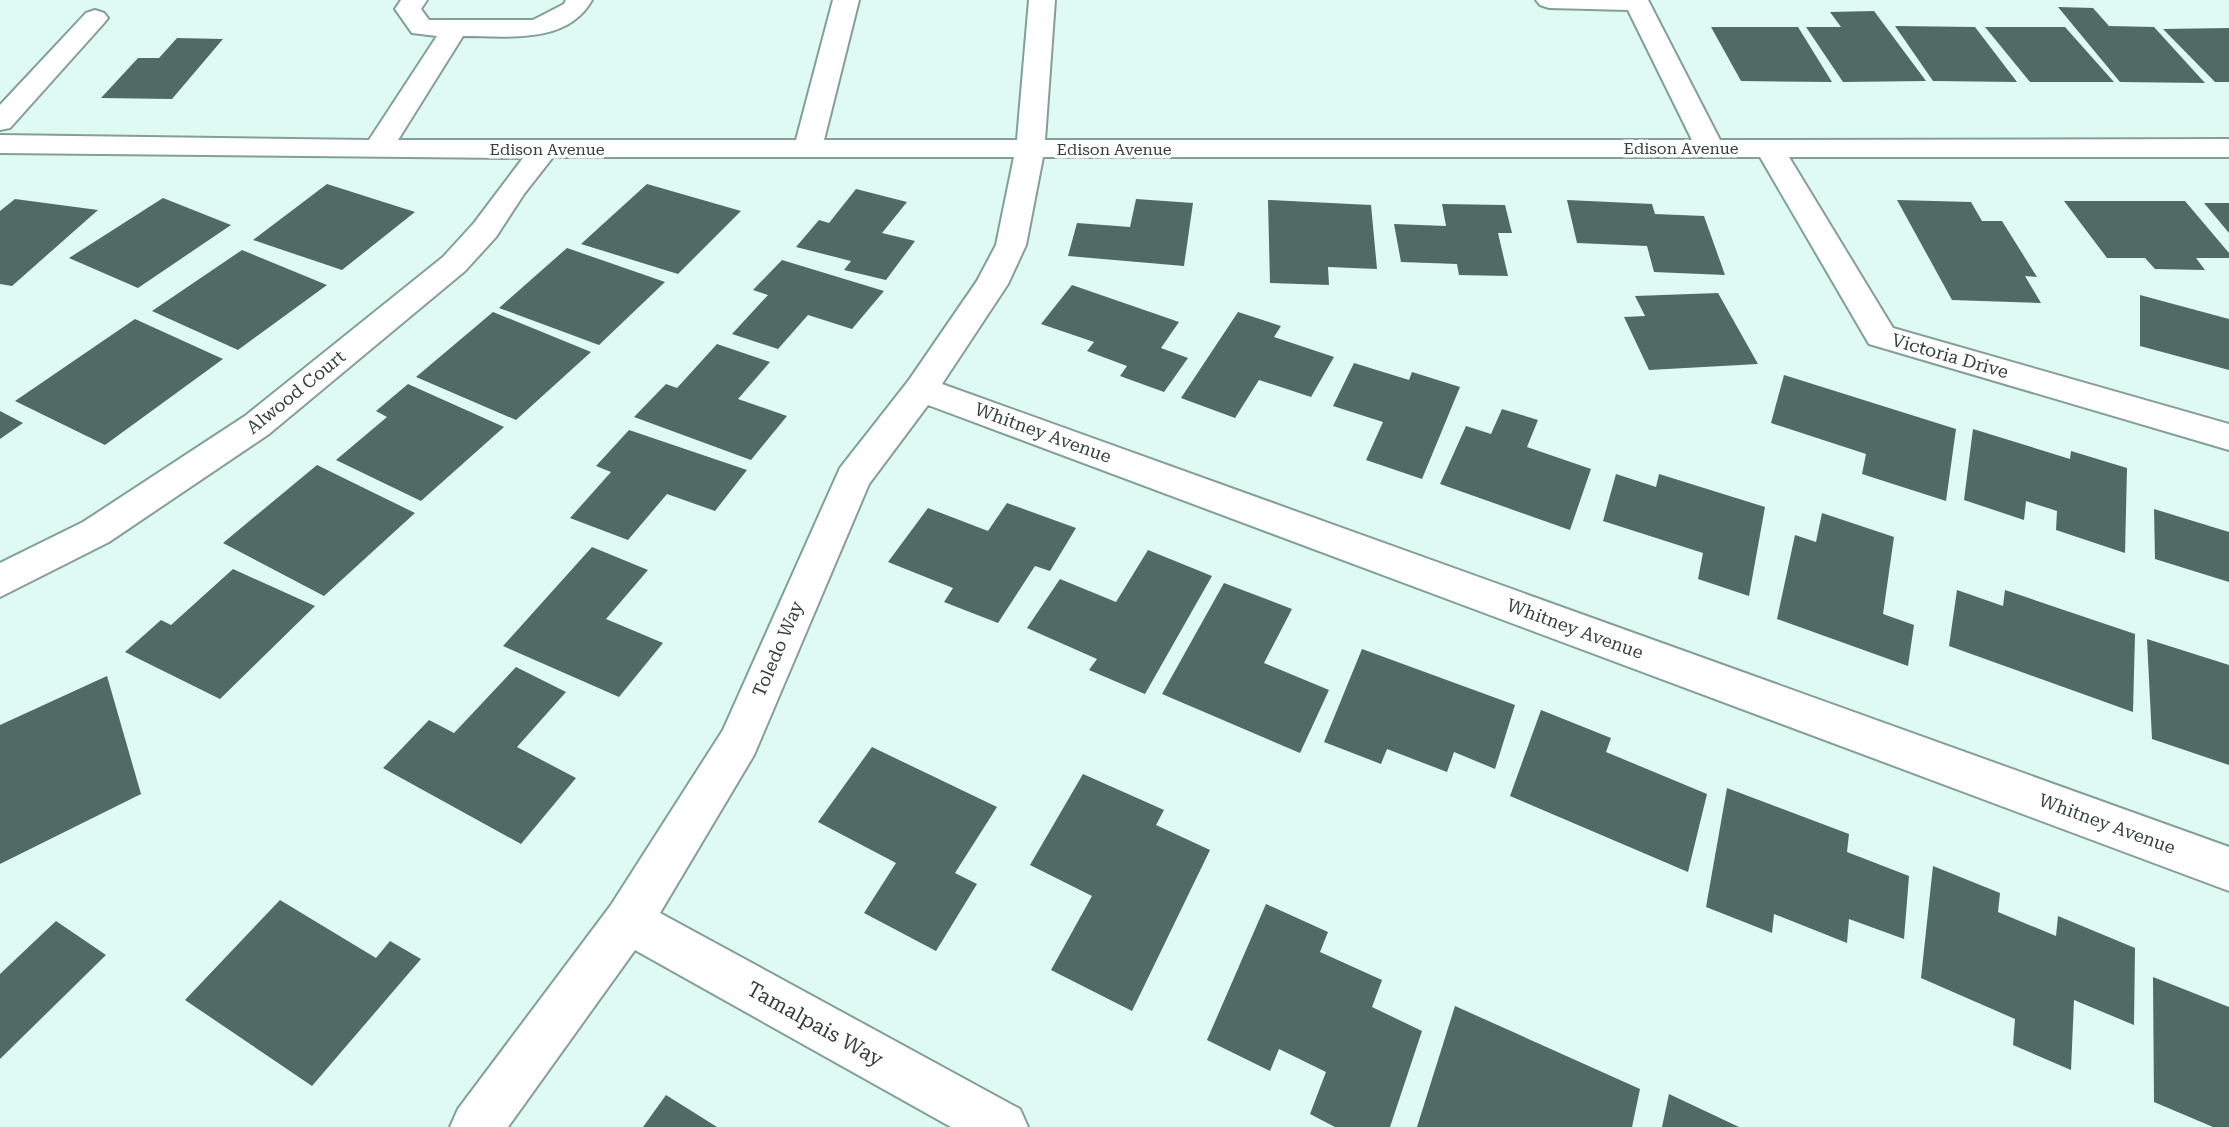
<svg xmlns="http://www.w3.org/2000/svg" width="2229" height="1127" viewBox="0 0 2229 1127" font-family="'Roboto Serif',serif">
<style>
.building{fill:#516a64}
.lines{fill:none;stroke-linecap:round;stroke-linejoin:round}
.minor-casing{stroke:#849e98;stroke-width:4}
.minor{fill:#fff;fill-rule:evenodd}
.labels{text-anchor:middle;stroke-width:7;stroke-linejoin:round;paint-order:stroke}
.far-street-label{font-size:16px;fill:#343f3c;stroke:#fff}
.street-label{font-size:18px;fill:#343f3c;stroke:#fff}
.near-street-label{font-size:21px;fill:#343f3c;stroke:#fff}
</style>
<rect width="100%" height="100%" fill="#defaf3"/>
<g class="building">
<polygon points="2058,7 2093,8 2109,26 2154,27 2205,83 2120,82"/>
<polygon points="1874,11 1926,81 1843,82 1806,27 1841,27 1830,12"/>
<polygon points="1895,26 1975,27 2017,82 1933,81"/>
<polygon points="1711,27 1798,27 1832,82 1741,81"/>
<polygon points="1985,27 2065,27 2114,82 2030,82"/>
<polygon points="2229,28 2229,82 2215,82 2163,29"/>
<polygon points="177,38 223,39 172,99 101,98 138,58 159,58"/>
<polygon points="327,184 415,212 342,270 253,240"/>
<polygon points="647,184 741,211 678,274 581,244"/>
<polygon points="856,189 907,202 882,233 915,241 886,280 844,270 851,261 796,247 819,220 829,223"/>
<polygon points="163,198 231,225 138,288 69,258"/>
<polygon points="15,199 98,210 12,286 0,284 0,211"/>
<polygon points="1136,199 1193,203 1184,266 1068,256 1077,223 1130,227"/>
<polygon points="1268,200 1371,205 1377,269 1328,267 1329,285 1270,283"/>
<polygon points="1567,200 1652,204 1655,214 1704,216 1725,275 1654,272 1647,246 1577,243"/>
<polygon points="1897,200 1971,202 1982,221 2002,221 2037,277 2025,276 2041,303 1952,300"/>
<polygon points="2064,201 2185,201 2229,253 2229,258 2196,258 2205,270 2155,269 2145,258 2107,258"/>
<polygon points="2204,203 2229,203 2229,233"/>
<polygon points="1442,204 1505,205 1512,233 1498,233 1508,276 1459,275 1457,264 1401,262 1394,224 1446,226"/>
<polygon points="567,248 665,282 599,345 499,308"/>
<polygon points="242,250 327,285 238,350 152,311"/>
<polygon points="782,260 884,291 852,329 808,315 778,349 732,334 768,295 753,290"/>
<polygon points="1072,285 1179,322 1161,348 1188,358 1164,392 1120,376 1127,366 1087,351 1094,342 1041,324"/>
<polygon points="1718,293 1758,364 1649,370 1624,317 1645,316 1635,296"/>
<polygon points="2140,295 2229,319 2229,370 2140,346"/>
<polygon points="493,312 591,352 516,420 416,377"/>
<polygon points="1238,312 1281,326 1274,337 1334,357 1311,397 1259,380 1235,418 1181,398"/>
<polygon points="135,319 223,359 105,445 15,401"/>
<polygon points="717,344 770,362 738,399 787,416 751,460 634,417 666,384 677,388"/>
<polygon points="1354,363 1409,380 1412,372 1460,387 1422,479 1366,460 1383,422 1333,406"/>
<polygon points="1784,375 1956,429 1946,501 1862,474 1866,454 1771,423"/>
<polygon points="408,384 504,427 421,501 336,460 387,417 376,411"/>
<polygon points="1502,409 1538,420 1527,447 1591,469 1570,530 1440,484 1466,426 1491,434"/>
<polygon points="0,411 23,423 0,439"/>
<polygon points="1973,429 2070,459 2071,451 2127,468 2125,553 2056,530 2057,511 2026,501 2024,520 1964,500"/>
<polygon points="629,430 747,470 715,511 667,494 628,540 570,518 611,472 596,466"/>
<polygon points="317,465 415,513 324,596 223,543"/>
<polygon points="1616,474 1656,487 1659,474 1765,507 1749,596 1698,579 1703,553 1603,521"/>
<polygon points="1007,503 1076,528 1050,571 1035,566 998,623 944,602 953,588 888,562 928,508 988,531"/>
<polygon points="2154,509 2229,532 2229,582 2155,559"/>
<polygon points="1822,513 1894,537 1883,614 1914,625 1908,666 1777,619 1795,535 1816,542"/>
<polygon points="592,547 648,570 606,619 663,643 619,697 503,646"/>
<polygon points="1148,550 1212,576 1145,694 1089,670 1097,659 1027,628 1060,579 1116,602"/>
<polygon points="233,569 315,606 220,699 125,652 161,620 171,625"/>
<polygon points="1224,583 1292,609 1264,663 1329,690 1300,753 1162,694"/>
<polygon points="1957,590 2003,606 2005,590 2135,634 2133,712 1949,646"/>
<polygon points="2147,639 2229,665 2229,765 2152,739"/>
<polygon points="1362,649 1515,705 1495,769 1454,752 1447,772 1387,749 1381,764 1324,742"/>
<polygon points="516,667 566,692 517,747 576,778 521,844 383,768 429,720 454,733"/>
<polygon points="107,676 141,794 0,864 0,725"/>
<polygon points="1541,710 1611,738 1606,752 1707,794 1688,872 1510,796"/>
<polygon points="872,747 997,807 955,873 977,884 936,951 864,913 896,863 818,822"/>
<polygon points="1083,774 1164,810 1156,825 1210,850 1132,1011 1051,970 1092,896 1030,865"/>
<polygon points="1727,788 1849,834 1847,852 1909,876 1904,939 1849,919 1847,943 1774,914 1772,933 1706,907"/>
<polygon points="1933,866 2000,893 1998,912 2056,936 2058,916 2135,948 2134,1025 2074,1000 2071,1070 2013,1045 2015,1019 1921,978"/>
<polygon points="280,900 376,958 390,941 421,959 312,1086 185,1000"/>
<polygon points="1266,904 1328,932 1320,952 1382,980 1372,1007 1422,1031 1390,1127 1335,1127 1310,1114 1326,1072 1279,1049 1270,1071 1207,1040"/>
<polygon points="56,921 106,955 0,1059 0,974"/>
<polygon points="2153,977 2229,1007 2229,1127 2213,1127 2154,1102"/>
<polygon points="1455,1006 1640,1089 1632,1127 1417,1127"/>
<polygon points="1669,1094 1739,1127 1662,1127"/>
<polygon points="666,1095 717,1127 643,1127"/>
</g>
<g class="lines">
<defs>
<g id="minor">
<path d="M401,0H427L421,9L429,20H533L564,4L566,0H592C567,45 506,36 463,36L398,140H796L833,0H859L824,140H1017L1029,0H1055L1045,140H1692L1628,10L1549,8L1540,5L1536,0H1648L1720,140L2229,139V157H1789L1893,328L2229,424V450L1869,344L1760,157H1043L1026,245L1008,284L942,384L2229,847V891L928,405L869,484L754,755L660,913L1020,1109L1028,1127H951L635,950L508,1127H450L458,1109L611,905L723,730L840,468L909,380L977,281L996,245L1014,157H553L524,194L496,237L465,271L269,434L109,542L0,597V563L83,522L245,416L443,257L474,223L523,158L0,153V135L369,140L437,36L412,33L395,9Z"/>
<polygon points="95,10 104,13 108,18 104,23 10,128 0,130 0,105 86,13"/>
</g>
</defs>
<use href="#minor" class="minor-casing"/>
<use href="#minor" class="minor"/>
</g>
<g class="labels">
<g class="far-street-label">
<text x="1681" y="154">Edison Avenue</text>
<text x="547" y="155">Edison Avenue</text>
<text x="1114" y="155">Edison Avenue</text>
</g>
<g class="street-label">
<text transform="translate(1950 356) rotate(16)" y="6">Victoria Drive</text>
<text transform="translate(296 392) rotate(-39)" y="6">Alwood Court</text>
<text transform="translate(1043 433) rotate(20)" y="6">Whitney Avenue</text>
<text transform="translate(1575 629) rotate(20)" y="6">Whitney Avenue</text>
<text transform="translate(778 649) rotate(-67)" y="6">Toledo Way</text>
<text transform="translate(2107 824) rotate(20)" y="6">Whitney Avenue</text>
</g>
<g class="near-street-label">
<text transform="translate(815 1024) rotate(29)" y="7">Tamalpais Way</text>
</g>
</g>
</svg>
